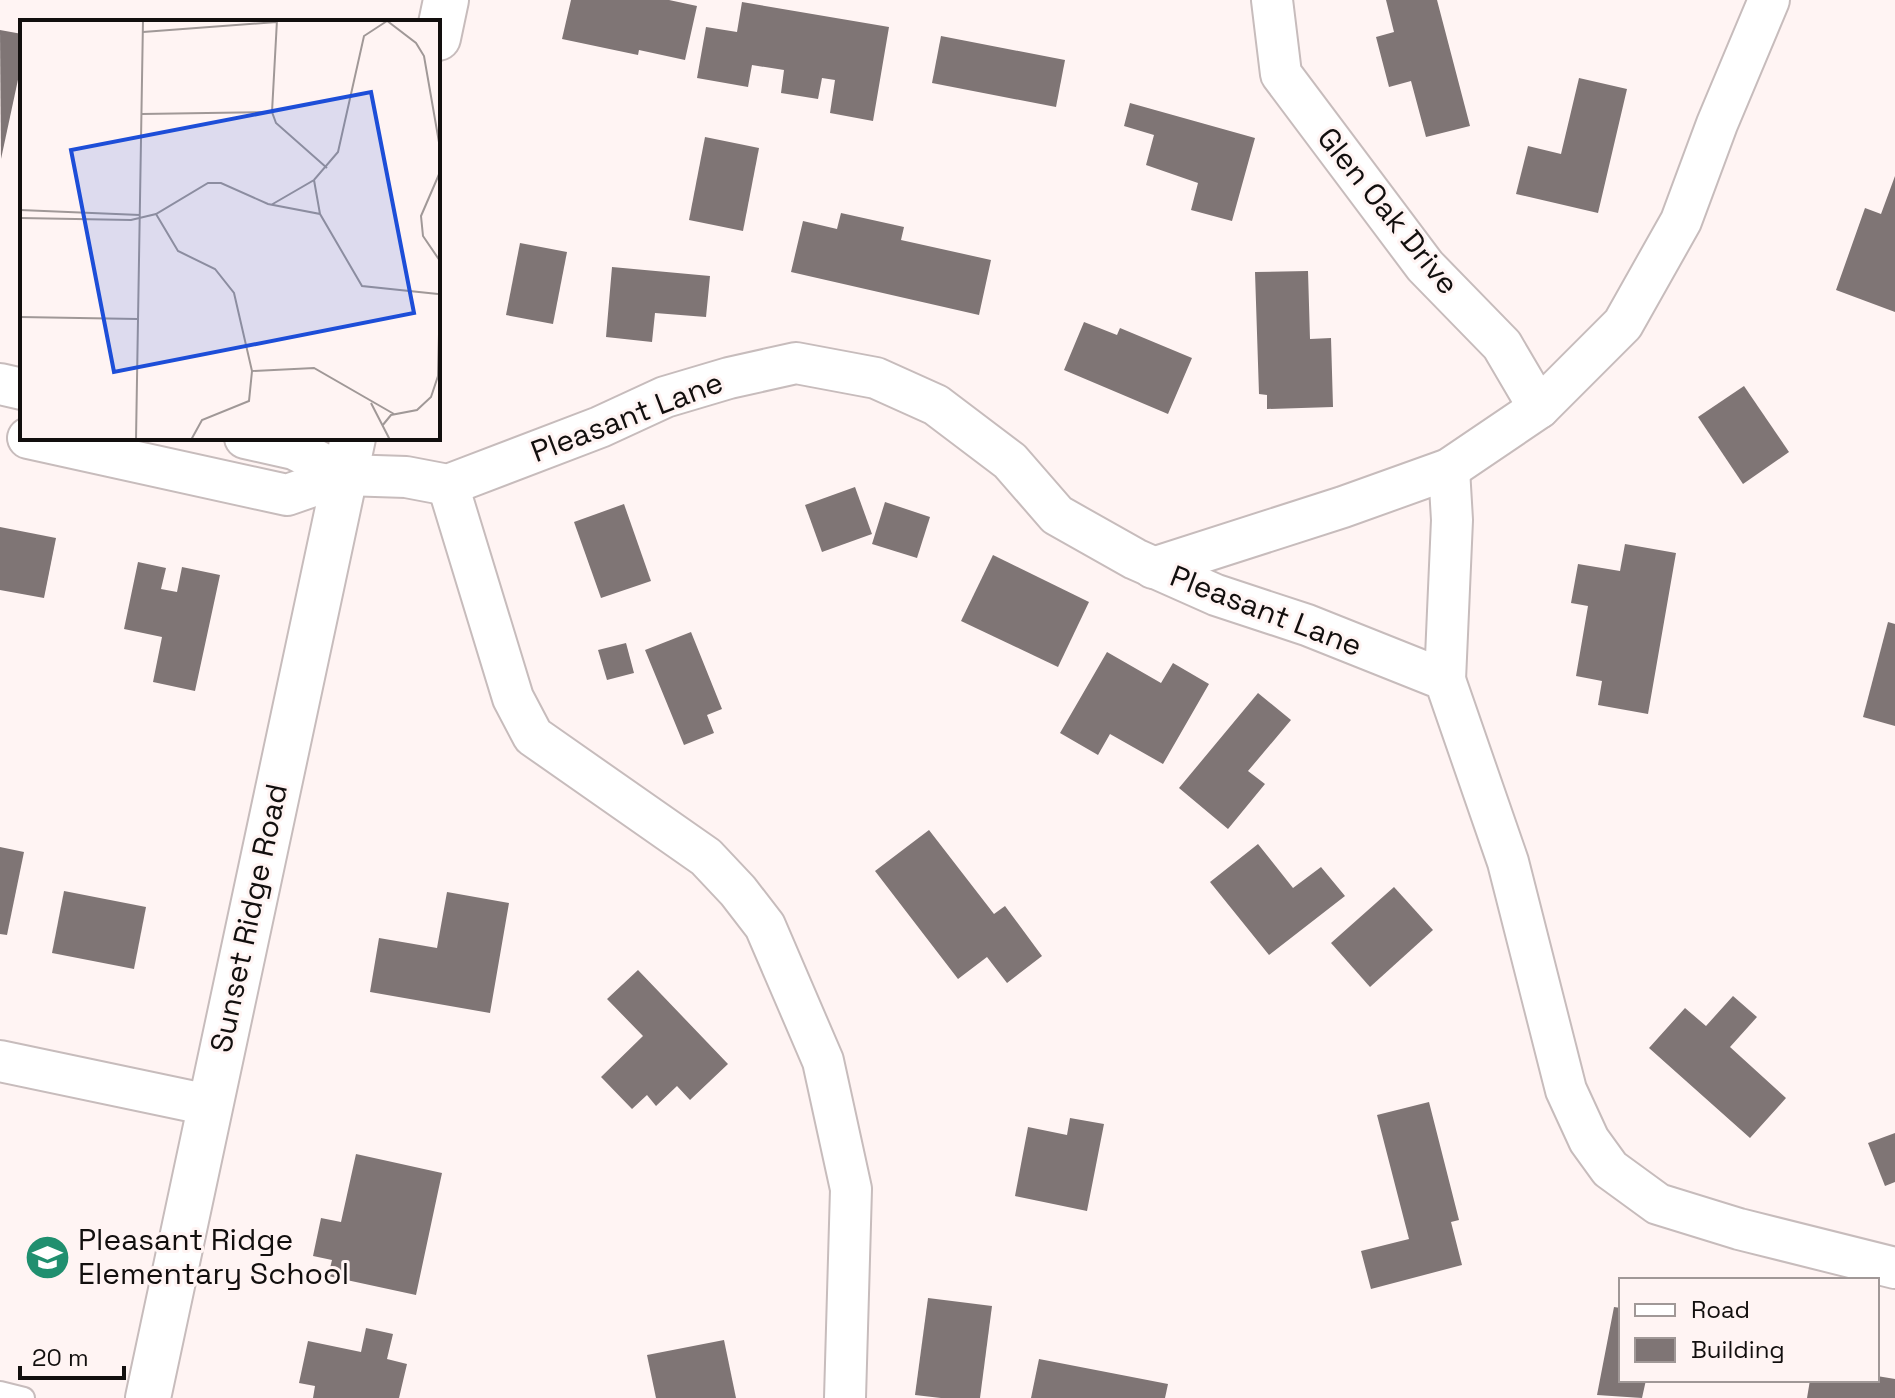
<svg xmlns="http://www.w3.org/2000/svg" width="1895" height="1398" viewBox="0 0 1895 1398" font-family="'Space Grotesk',sans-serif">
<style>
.building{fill:#7f7575}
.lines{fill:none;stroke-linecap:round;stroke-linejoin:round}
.service-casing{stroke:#c7bcbc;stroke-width:24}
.minor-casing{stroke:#c7bcbc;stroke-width:44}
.tertiary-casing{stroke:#c7bcbc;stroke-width:48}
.service{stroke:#fff;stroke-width:20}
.minor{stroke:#fff;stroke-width:40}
.tertiary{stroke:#fff;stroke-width:44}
.labels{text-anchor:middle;stroke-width:6;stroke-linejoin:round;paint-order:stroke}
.street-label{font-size:30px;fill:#120f0e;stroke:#fff4f3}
.poi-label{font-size:30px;fill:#120f0e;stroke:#fff4f3;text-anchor:start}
.inset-road{fill:none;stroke:#a09897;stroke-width:2}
.view{fill:#1d4ed8;fill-opacity:0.15;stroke:#1d4ed8;stroke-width:4}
.inset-edge{fill:none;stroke:#120f0e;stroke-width:4}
</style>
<rect width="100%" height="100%" fill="#fff4f3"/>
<g class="building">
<polygon points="571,0 669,0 697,6 685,60 639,50 638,55 562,39"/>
<polygon points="1386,0 1437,0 1470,126 1426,137 1411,81 1389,87 1376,37 1394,32"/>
<polygon points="742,2 889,27 873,121 830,113 835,80 822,78 818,99 781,93 784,70 752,65 748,87 697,78 706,27 737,32"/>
<polygon points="0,30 22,34 22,61 1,159"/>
<polygon points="941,36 1065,60 1056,107 932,83"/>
<polygon points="1579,78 1627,89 1598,213 1516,194 1528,146 1561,154"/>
<polygon points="1130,103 1255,138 1232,221 1191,210 1198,183 1146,165 1154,135 1124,126"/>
<polygon points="705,137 759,148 743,231 689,220"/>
<polygon points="1895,176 1895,312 1836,290 1865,208 1881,214"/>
<polygon points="841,213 904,227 901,240 991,260 979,315 791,272 803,221 837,229"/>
<polygon points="520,243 567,252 553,324 506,315"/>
<polygon points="612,267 710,276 706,317 655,313 652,342 606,337"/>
<polygon points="1308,271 1310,339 1331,338 1333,407 1267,409 1267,395 1259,394 1255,272"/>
<polygon points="1084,322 1117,335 1120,328 1192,358 1168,414 1064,370"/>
<polygon points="1744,386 1789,452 1743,484 1698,417"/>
<polygon points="855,487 872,534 822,552 805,505"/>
<polygon points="885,502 930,517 917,558 872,544"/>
<polygon points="624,504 651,581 601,598 574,522"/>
<polygon points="0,527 56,538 44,598 0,590"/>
<polygon points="1625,544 1676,553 1648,714 1598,705 1602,681 1576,676 1588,606 1571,603 1578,564 1620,571"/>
<polygon points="993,555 1089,602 1058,667 961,621"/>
<polygon points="138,562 166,568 161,589 177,592 182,567 220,575 195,691 153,682 162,637 124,629"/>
<polygon points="1888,622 1895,624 1895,726 1863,717"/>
<polygon points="691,632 722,709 707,715 714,733 684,745 645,650"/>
<polygon points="626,643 634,673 607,680 598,650"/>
<polygon points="1107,652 1161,683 1173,663 1209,684 1163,764 1110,734 1098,755 1060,733"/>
<polygon points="1258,693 1291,720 1248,771 1265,784 1228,829 1179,788"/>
<polygon points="929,830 994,914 1005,906 1042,956 1007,983 987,957 958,979 875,871"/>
<polygon points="1258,844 1293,888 1321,867 1345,896 1269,955 1210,882"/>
<polygon points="0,847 24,852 7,935 0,934"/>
<polygon points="1394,887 1433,930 1370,987 1331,943"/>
<polygon points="64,891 146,907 134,969 52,953"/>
<polygon points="447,892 509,903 490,1013 370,992 379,938 437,948"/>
<polygon points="638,970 728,1064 690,1100 677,1086 656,1106 647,1095 632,1109 601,1077 643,1036 607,999"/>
<polygon points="1733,996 1757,1017 1730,1047 1786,1098 1750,1138 1649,1048 1685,1008 1706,1026"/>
<polygon points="1429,1102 1459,1220 1451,1222 1462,1265 1371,1289 1361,1251 1409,1239 1377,1115"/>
<polygon points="1070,1118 1104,1124 1087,1211 1015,1196 1028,1127 1067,1135"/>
<polygon points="1895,1133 1895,1182 1885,1186 1868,1143"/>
<polygon points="356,1154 442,1173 416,1295 328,1276 332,1260 313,1256 321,1218 341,1222"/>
<polygon points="928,1298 992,1306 980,1398 941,1398 915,1395"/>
<polygon points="1614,1307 1621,1308 1621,1380 1646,1380 1642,1398 1597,1395"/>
<polygon points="366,1328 393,1334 387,1359 407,1364 399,1398 313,1398 315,1386 299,1383 308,1341 361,1352"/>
<polygon points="724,1340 736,1398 656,1398 647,1355"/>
<polygon points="1039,1359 1168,1384 1165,1398 1031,1398"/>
<polygon points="1877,1376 1895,1379 1895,1398 1807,1398 1810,1380 1877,1380"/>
</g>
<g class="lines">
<defs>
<polyline id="service" points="0,1392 24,1398"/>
<g id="minor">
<polyline points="1272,0 1281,74 1425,266 1502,345 1539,408"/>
<polyline points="0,384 22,389"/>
<polyline points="28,438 287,495 345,475 406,477 448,485 600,427 665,397 729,378 796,363 876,378 936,405 1010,461 1057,515 1135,559 1216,595 1307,625 1445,680 1508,862 1566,1090 1589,1140 1610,1169 1658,1204 1739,1229 1895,1268"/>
<polyline points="245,438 294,449 345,475"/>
<polyline points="448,485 513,698 533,736 706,857 738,891 765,926 823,1061 851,1189 845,1398"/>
<polyline points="1153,568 1343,507 1449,469 1539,408 1623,324 1681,221 1717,124 1769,0"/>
<polyline points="1445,680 1452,520 1449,469"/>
<polyline points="0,1061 209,1105"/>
</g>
<g id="tertiary">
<polyline points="438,38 446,0"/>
<polyline points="148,1398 353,438"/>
</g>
</defs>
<use href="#service" class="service-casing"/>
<use href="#minor" class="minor-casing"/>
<use href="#tertiary" class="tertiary-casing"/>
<use href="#service" class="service"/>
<use href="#minor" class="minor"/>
<use href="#tertiary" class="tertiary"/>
</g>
<defs>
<symbol id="school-disc" viewBox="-11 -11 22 22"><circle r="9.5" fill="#208f6f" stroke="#fff4f3"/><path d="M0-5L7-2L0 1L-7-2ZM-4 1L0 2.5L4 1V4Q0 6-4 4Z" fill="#fff"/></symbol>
</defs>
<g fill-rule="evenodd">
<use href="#school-disc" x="22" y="1232" width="51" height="51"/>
</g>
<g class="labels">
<g class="street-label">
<text transform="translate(1388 211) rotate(51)" y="10">Glen Oak Drive</text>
<text transform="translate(627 417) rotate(-21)" y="10">Pleasant Lane</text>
<text transform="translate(1266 611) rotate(21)" y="10">Pleasant Lane</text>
<text transform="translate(249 918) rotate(-78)" y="10">Sunset Ridge Road</text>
</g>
<g class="poi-label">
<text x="78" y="1250">Pleasant Ridge<tspan x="78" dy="34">Elementary School</tspan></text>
</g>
</g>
<g transform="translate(20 20)">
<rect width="420" height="420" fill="#fff4f3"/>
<path class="inset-road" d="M257,0L252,92L256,103L307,148M366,0L396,23L404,36L420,128M123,12L257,2M122,94L252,92M420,152L401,196L403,216L420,241M294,160L300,194M251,185L294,160L318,132L344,16L367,1M0,190L120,195M136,194L158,231L195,249L214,273L232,351L229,381L182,400L171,420M0,198L111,200L136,194L188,163H201L248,184L300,194L342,266L418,274M0,297L118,299M232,351L294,348L374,394M351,383L370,420M362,406L371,395L397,390L411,377L418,356L420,272M116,420L123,0"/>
<path class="view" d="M351,72L394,293L94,352L51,130Z"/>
<rect width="420" height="420" class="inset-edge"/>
</g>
<rect x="1619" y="1278" width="260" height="104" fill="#fff4f3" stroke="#a09897" stroke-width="2"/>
<rect x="1635" y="1304" width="40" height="12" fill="#ffffff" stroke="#a09897" stroke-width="2"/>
<text x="1691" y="1318" font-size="24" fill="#120f0e">Road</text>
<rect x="1635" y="1338" width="40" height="24" fill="#7f7575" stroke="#a09897" stroke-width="2"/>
<text x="1691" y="1358" font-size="24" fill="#120f0e">Building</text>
<path d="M20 1366v12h104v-12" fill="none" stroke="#120f0e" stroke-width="4"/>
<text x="32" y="1366" font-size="24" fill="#120f0e" stroke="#fff4f3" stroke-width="6" paint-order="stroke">20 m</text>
</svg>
